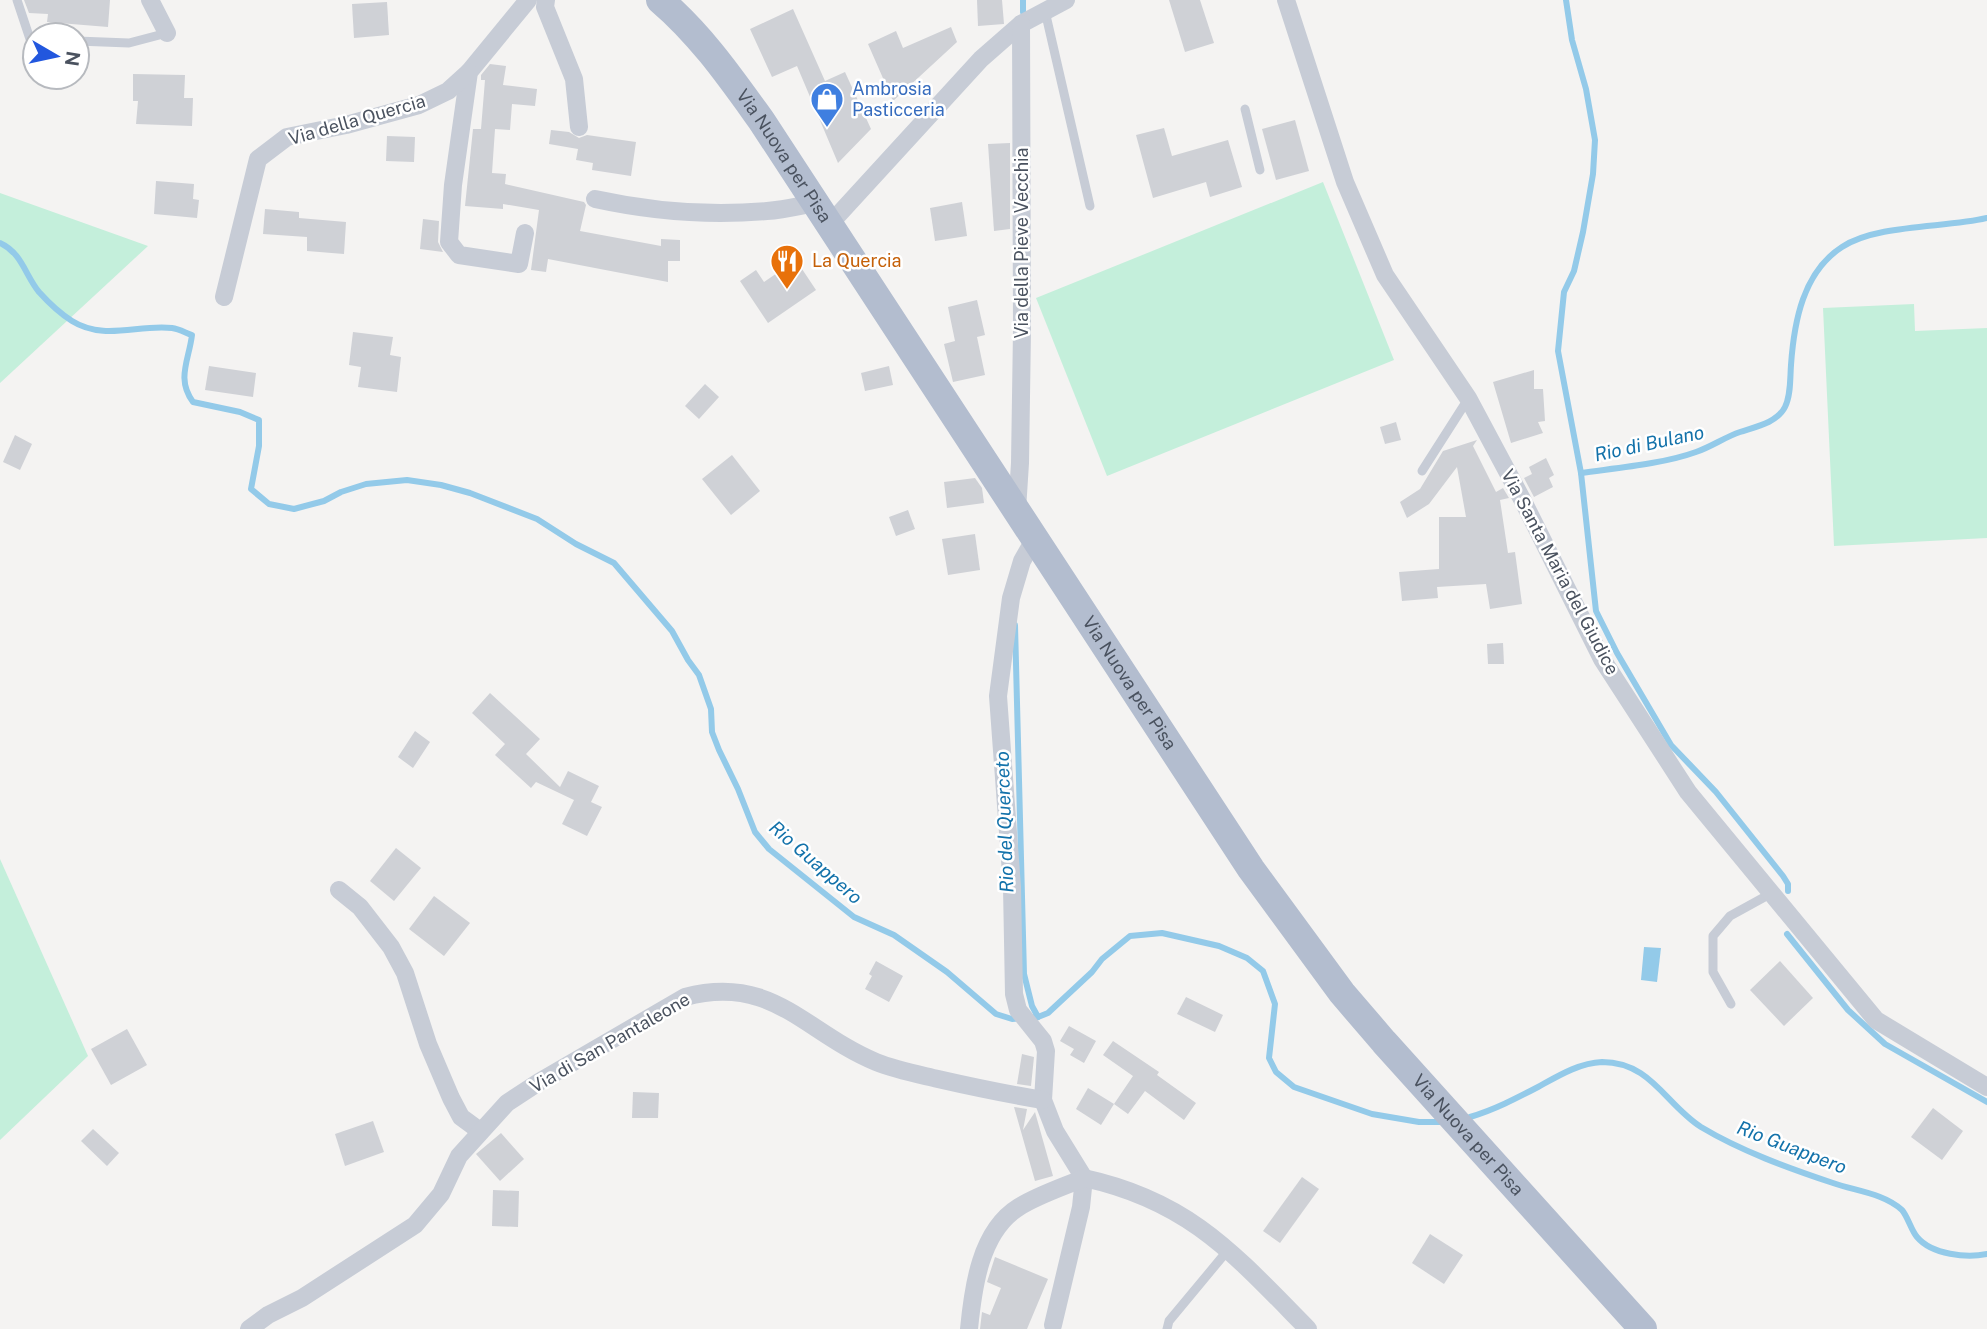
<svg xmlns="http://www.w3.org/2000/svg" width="1987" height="1329" viewBox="0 0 1987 1329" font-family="'Public Sans',sans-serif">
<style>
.green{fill:#c4efdb}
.water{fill:#93cae9}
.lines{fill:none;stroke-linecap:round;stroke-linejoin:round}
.stream{stroke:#93cae9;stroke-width:6}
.building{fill:#cfd1d6}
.service{stroke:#c7ccd6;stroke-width:9}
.minor{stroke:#c7ccd6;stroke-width:18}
.primary{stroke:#b3bdcf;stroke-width:28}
.labels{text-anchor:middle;stroke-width:5;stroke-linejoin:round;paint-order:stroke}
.shop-label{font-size:18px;fill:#366cbe;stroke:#fff;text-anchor:start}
.street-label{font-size:18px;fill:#4a525f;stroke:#fff}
.food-label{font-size:18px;fill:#c56008;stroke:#fff;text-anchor:start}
.water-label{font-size:19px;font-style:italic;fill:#1372aa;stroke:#fff}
</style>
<rect width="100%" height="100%" fill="#f4f3f2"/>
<g class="green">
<polygon points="1323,182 1394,360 1107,476 1036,298"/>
<polygon points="0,193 148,246 0,383"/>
<polygon points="1914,304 1915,331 1987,328 1987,538 1834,546 1823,308"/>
<polygon points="0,859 88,1056 0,1140"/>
</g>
<polygon class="water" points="1644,947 1661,948 1657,982 1641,980"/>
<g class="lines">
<g class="stream">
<polyline points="1023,0 1023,12"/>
<polyline points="1566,0 1572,40 1586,89 1595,140 1593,174 1583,232 1574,271 1564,292 1558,351 1581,473 1596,611 1617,653 1671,745 1716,792 1783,876 1788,884 1788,891"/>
<path d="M0,243C22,253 25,275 39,292C48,302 61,314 72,321C104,341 138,324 172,328C179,329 186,333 192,335C189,360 176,379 193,402L240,412L259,420V446L251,489L269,504L294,509L324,501L341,492L366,484L407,480L441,485L470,493L537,519L576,544L614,563L672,631L688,660L699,675L711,709L712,732L719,750L738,789L755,832L769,849L854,917L894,935L947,972L996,1014L1012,1019L1038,1017L1048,1013L1092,972L1102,959L1130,936L1162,933L1219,946L1247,958L1263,971L1275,1004L1269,1058L1276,1072L1294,1087L1372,1114L1419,1122H1443"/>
<path d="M1581,473C1616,468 1663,464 1696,452C1711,447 1725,437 1740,432C1755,427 1777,423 1785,407C1791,395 1790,378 1791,365C1794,322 1803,272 1842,247C1877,224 1945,228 1987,218"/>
<polyline points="1015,625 1024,974 1032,1006 1038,1017"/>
<polyline points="1787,934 1848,1010 1885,1044 1987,1102"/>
<path d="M1470,1117C1494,1110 1517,1098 1538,1087C1558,1076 1579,1063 1602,1062C1651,1062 1665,1104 1701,1127C1741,1151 1788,1168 1833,1183C1855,1191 1883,1193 1902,1210C1908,1217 1911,1230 1917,1237C1932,1255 1967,1258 1987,1254"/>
</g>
</g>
<g class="building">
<polygon points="24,0 110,0 108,27 47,22 48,14 29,13"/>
<polygon points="977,0 1002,0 1004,24 978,26"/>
<polygon points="1169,0 1200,0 1214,43 1185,52"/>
<polygon points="387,2 389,35 354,38 352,4"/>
<polygon points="793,9 825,81 845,72 871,129 838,163 797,66 772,77 750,29"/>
<polygon points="951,27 957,42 893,101 868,44 896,31 903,48"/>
<polygon points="490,64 506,66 503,85 537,89 535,106 512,104 510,130 495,129 492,173 506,174 505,184 584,202 586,205 580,231 661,246 661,239 680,240 680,261 668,261 668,282 548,259 546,272 531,270 539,210 503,204 503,209 465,206 473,129 481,129 485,80 481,80 481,75"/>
<polygon points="133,74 185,75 184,98 193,98 192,126 136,124 138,101 133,101"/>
<polygon points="1295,120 1309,171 1276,180 1262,129"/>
<polygon points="1164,128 1172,156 1228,140 1242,187 1210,197 1206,182 1153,198 1136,135"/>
<polygon points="551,130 569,132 579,138 587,135 636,142 631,176 592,170 593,163 576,160 578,149 549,144"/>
<polygon points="387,136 415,137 414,162 386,161"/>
<polygon points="1010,143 1010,229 994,231 988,144"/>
<polygon points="156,181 194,184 193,199 199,200 197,218 154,214"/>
<polygon points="962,202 967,236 935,241 930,208"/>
<polygon points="265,209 299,212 299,218 346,222 344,254 307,251 307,237 263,234"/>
<polygon points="423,219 439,221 438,242 443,252 420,249"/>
<polygon points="796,260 816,290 768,323 740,281 756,270 764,282"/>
<polygon points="977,300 985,335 977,337 985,375 953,382 944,344 955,341 948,307"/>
<polygon points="353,332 393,337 390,355 401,357 397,392 358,387 361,367 349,365"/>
<polygon points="209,366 256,373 253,397 205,390"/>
<polygon points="889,366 893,385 865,391 861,373"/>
<polygon points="1534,370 1534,389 1543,389 1545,421 1538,422 1543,433 1511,443 1493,382"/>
<polygon points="705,384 719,397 699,419 685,406"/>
<polygon points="1396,422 1401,440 1385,444 1380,427"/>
<polygon points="15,435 32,444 20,470 3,462"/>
<polygon points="1477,440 1473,446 1496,492 1503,488 1509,498 1500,500 1508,553 1515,552 1522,604 1490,609 1486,584 1437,587 1438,598 1402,601 1399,572 1439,569 1439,517 1466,517 1457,467 1429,504 1407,518 1400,502 1420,489 1443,451"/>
<polygon points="732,455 760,491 731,515 702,479"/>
<polygon points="1546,458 1554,475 1549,478 1553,487 1534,497 1524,478 1532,474 1529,467"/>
<polygon points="975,478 982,488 984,503 947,508 944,482"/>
<polygon points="908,510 915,529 896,536 889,517"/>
<polygon points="975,534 980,570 948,575 942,539"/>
<polygon points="1503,643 1504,664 1488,664 1487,644"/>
<polygon points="490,693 540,739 526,754 560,787 568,771 599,786 591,802 602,807 587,836 562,824 574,800 536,782 531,788 495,755 505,744 472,713"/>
<polygon points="415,731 430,742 413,768 398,757"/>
<polygon points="396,848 421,868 394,901 370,881"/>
<polygon points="434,896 470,923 444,956 409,929"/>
<polygon points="876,961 903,976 889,1002 865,989 872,976 869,974"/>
<polygon points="1780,961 1813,998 1784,1026 1750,990"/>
<polygon points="1186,997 1223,1015 1215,1032 1177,1014"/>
<polygon points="1069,1026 1096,1041 1084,1063 1070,1055 1074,1049 1060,1041"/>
<polygon points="127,1029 147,1065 111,1085 91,1049"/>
<polygon points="1113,1041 1159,1072 1157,1075 1196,1103 1184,1120 1145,1091 1128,1114 1114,1104 1133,1076 1103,1055"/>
<polygon points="1022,1054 1034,1057 1031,1086 1017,1084"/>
<polygon points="1088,1088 1114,1104 1101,1125 1076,1109"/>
<polygon points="633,1092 659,1093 658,1118 632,1118"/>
<polygon points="1014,1107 1027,1109 1023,1130 1035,1112 1053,1176 1035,1181"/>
<polygon points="1933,1108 1963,1131 1942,1160 1911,1137"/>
<polygon points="373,1121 384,1152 345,1166 335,1134"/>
<polygon points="93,1129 119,1153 107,1166 81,1141"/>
<polygon points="501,1133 524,1159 500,1181 476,1154"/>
<polygon points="1302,1177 1319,1189 1280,1243 1263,1231"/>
<polygon points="493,1190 519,1191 518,1227 492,1226"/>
<polygon points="1430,1234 1463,1255 1444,1284 1412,1263"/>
<polygon points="995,1257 1048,1279 1027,1329 980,1329 982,1312 990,1315 1001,1288 987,1282"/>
</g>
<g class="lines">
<g class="service">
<polyline points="17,0 30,39 35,40"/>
<polyline points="1045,11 1090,206"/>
<polyline points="77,41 129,43 167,33"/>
<polyline points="1245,109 1260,170"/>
<polyline points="1422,471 1468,399"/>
<polyline points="1731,1004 1713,972 1713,936 1730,916 1770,894"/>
<polyline points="1167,1329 1169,1321 1228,1250"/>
</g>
<g class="minor">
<polyline points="150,0 167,33"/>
<polyline points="546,0 545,7 574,79 579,127"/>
<polyline points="1286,0 1345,182 1385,275 1468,398 1523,501 1602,659 1688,792 1876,1020 1987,1087"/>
<path d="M595,199C650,211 711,216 767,211C783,210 799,206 815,203"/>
<polyline points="828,226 981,59 1021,24 1066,0"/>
<polyline points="525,233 519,264 459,255 449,242 453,185 469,72 528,0"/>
<polyline points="224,297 258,159 287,137 346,125 419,105 448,91 469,72"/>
<polyline points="1017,510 1020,463 1022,330 1021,24"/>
<polyline points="1034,540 1022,561 1011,598 998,696 1012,887 1014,994 1018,1010 1043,1041 1046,1051 1043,1100 1055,1131 1084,1178 1081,1207 1053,1325"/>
<polyline points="339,890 360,907 391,947 405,973 428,1044 451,1098 461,1117 480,1131"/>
<path d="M249,1329L268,1315L302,1298L415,1225L441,1194L459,1156L507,1103L539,1082L685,997C773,974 804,1032 876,1062C896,1070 917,1074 938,1079C973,1087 1007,1094 1043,1100"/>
<path d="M969,1329C973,1288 980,1231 1019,1207C1038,1195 1063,1187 1084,1178C1190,1201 1235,1255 1308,1329"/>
</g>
<path class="primary" id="s1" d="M660,0C701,35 730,77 761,120L1251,869L1342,993L1384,1042L1643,1329"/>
</g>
<defs>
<symbol id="shop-pin" viewBox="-11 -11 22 30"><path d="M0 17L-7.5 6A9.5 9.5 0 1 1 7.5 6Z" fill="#3f7fe0" stroke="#fff"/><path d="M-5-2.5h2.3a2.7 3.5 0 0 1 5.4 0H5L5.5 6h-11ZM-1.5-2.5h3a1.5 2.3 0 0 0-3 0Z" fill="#fff"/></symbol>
<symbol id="restaurant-pin" viewBox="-11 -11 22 30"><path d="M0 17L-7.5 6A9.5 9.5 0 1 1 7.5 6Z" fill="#e8710a" stroke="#fff"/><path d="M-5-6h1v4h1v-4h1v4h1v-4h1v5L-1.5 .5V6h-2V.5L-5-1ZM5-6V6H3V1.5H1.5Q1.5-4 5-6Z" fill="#fff"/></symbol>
</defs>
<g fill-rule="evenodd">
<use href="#shop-pin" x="808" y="80" width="38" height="52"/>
<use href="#restaurant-pin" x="768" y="242" width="38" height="52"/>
</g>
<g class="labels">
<g class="shop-label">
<text x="852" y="95">Ambrosia<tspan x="852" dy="21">Pasticceria</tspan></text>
</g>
<g class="street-label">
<text transform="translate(357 120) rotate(-16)" y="6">Via della Quercia</text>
<text dy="6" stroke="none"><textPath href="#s1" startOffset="200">Via Nuova per Pisa</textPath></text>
<text transform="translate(1022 243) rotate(-90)" y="6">Via della Pieve Vecchia</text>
<text transform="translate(1560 572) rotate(62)" y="6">Via Santa Maria del Giudice</text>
<text dy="6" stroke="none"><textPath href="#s1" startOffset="830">Via Nuova per Pisa</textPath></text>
<text transform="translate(610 1043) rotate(-30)" y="6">Via di San Pantaleone</text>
<text dy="6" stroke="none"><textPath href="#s1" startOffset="1396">Via Nuova per Pisa</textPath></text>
</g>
<g class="food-label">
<text x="812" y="267">La Quercia</text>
</g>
<g class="water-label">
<text transform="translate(1649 443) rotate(-12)" y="7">Rio di Bulano</text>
<text transform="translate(1004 822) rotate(-92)" y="7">Rio del Querceto</text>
<text transform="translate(816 862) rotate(41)" y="7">Rio Guappero</text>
<text transform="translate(1792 1147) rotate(21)" y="7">Rio Guappero</text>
</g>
</g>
<g transform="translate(56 56) rotate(99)"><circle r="33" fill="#ffffff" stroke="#b7babf" stroke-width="2"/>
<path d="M0-5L12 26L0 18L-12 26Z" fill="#2257de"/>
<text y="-10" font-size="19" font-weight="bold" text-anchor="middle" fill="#4a525f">N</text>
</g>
</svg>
